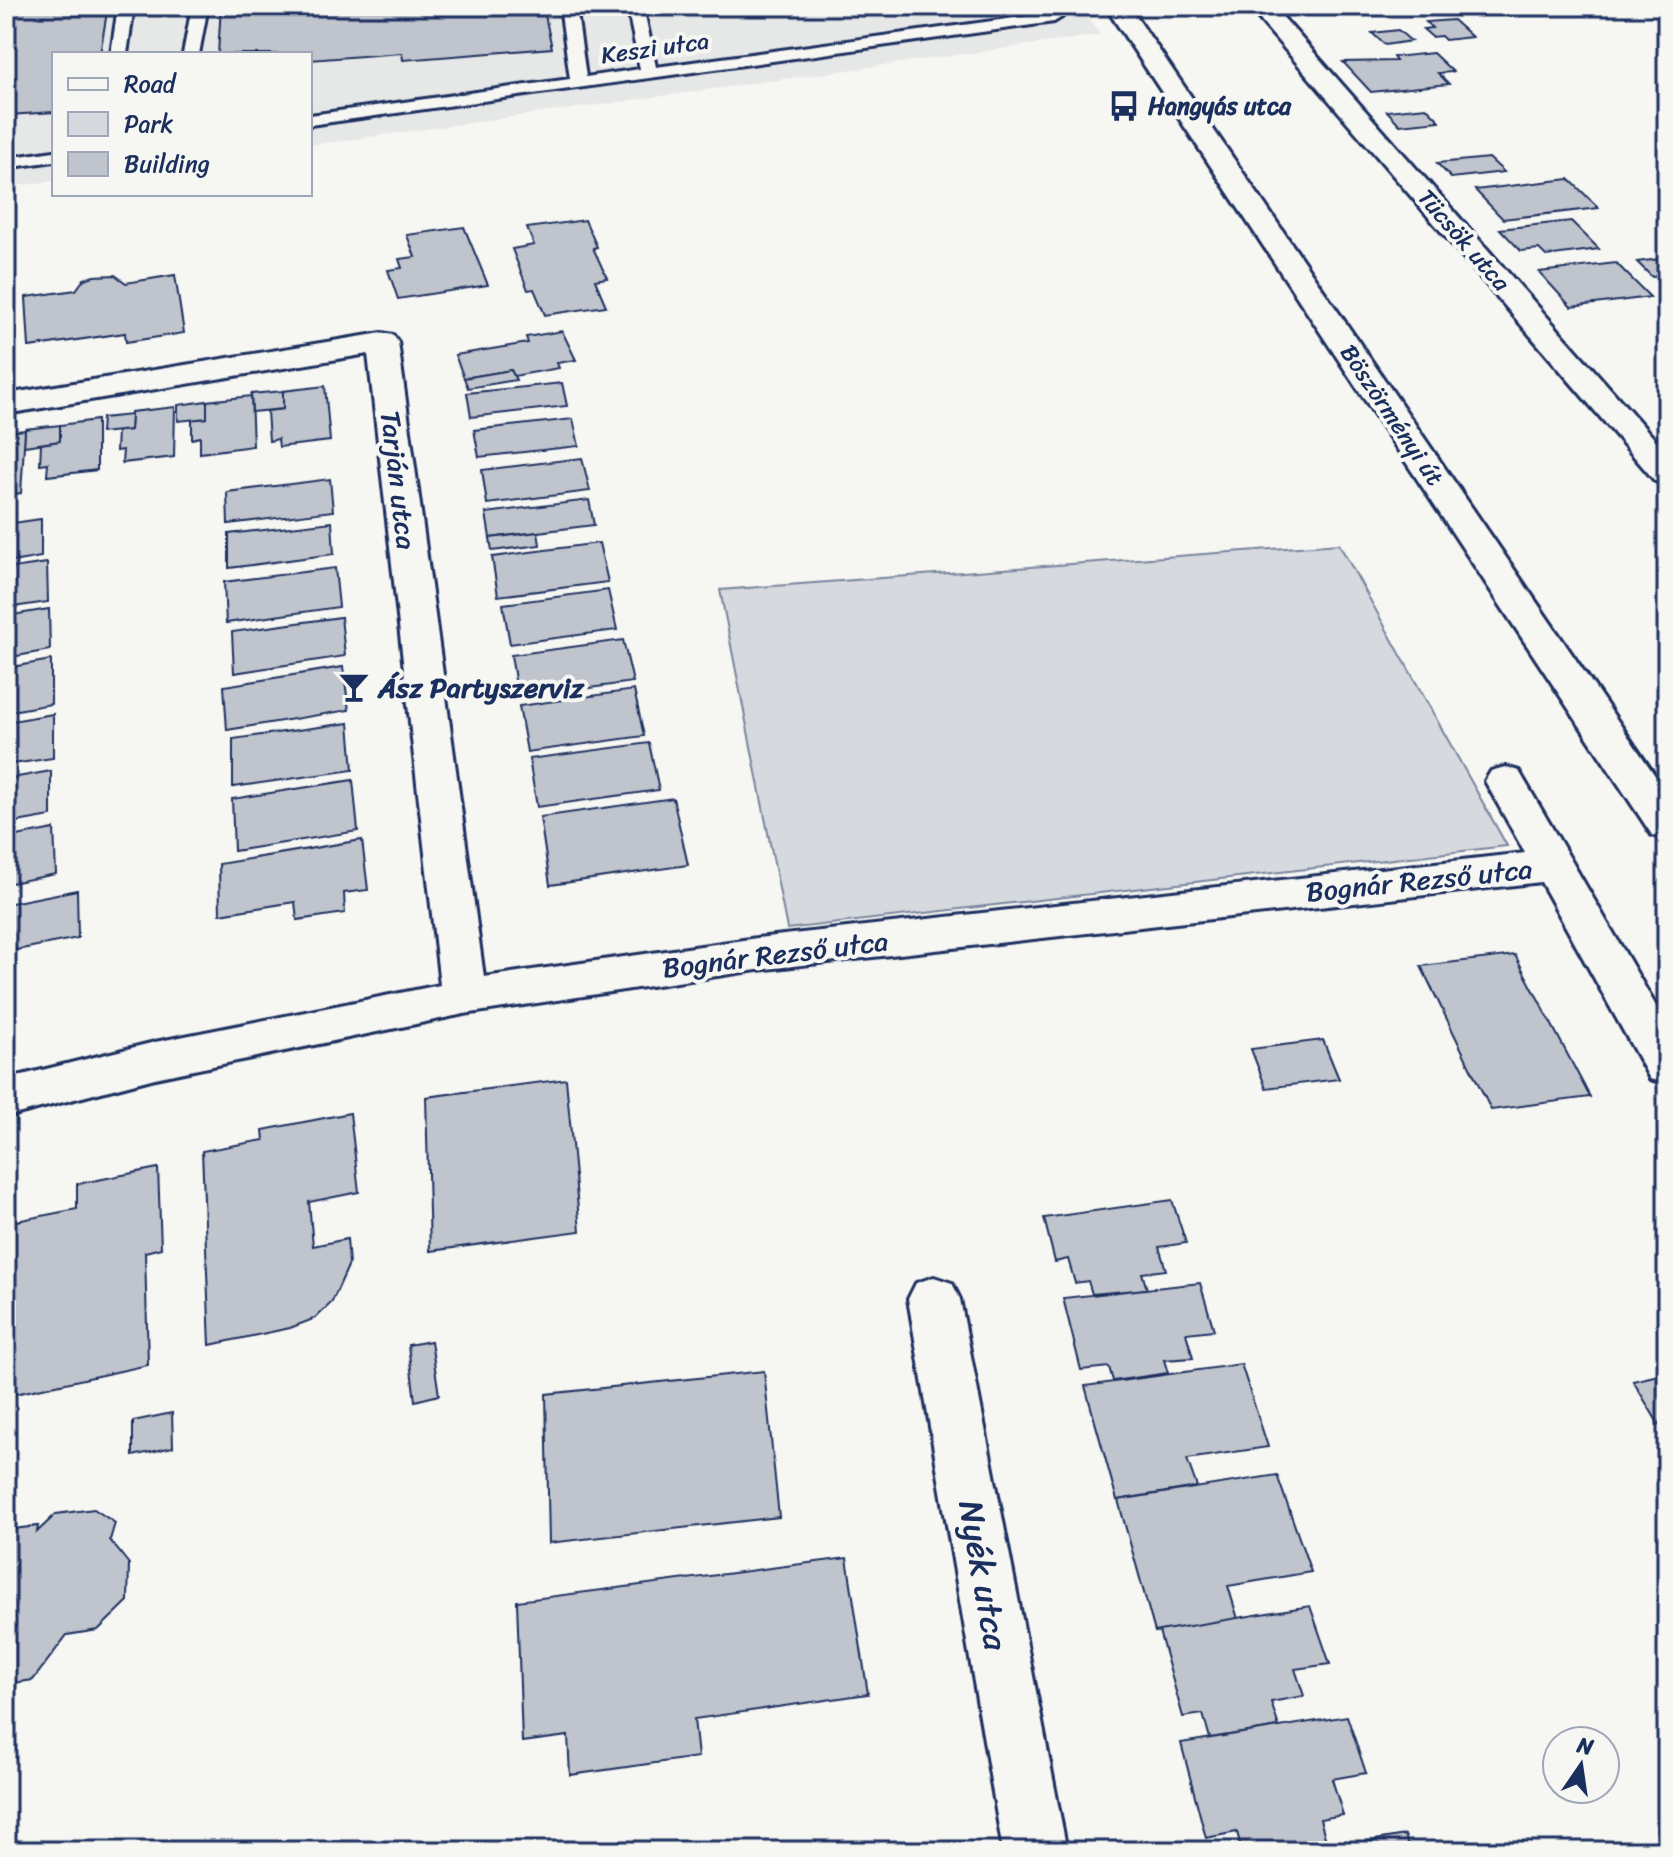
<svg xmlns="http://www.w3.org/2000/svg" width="1673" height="1857" viewBox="0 0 1673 1857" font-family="Sriracha,sans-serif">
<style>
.built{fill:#e6e7e7}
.green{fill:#d6d9dd;stroke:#78849e;stroke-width:2}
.building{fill:#c0c4cd;stroke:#1b2f5e;stroke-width:2}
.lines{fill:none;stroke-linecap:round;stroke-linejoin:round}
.lane-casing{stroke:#1b2f5e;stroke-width:6}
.street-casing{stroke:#1b2f5e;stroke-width:6}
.primary-casing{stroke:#1b2f5e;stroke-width:6}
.lane{fill:#f6f6f2;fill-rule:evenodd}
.street{fill:#f6f6f2;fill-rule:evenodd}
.primary{fill:#f6f6f2;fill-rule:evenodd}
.labels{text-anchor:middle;stroke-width:8;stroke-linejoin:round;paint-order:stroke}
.far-street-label{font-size:24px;fill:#1b2f5e;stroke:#f6f6f2}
.far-poi-label{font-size:24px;font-weight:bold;fill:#1b2f5e;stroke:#f6f6f2;text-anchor:start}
.street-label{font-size:28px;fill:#1b2f5e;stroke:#f6f6f2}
.poi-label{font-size:28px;font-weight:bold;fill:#1b2f5e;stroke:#f6f6f2;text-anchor:start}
.near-street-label{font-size:34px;fill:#1b2f5e;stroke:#f6f6f2}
</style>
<rect width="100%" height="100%" fill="#f6f6f2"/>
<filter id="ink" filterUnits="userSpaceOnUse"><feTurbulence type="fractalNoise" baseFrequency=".0125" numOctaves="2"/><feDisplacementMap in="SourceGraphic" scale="16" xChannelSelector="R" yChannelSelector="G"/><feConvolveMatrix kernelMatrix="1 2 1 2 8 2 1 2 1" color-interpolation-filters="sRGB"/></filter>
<g filter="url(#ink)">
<polygon class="built" points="6,6 1081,6 1100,35 310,145 310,54 54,54 54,181 6,187"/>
<polygon class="green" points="1339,544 1507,846 787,929 720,590"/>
<g class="building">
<polygon points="33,6 108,6 100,54 54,54 54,112 8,115 6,121 6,8"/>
<polygon points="221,6 543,6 552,48 403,60 402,53 310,60 310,54 218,54"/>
<polygon points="1453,20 1472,37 1445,40 1441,36 1432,37 1423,29 1432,28 1426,22"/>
<polygon points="1398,30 1411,41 1385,45 1372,33"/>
<polygon points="1433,53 1453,72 1438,73 1449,84 1371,92 1343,62 1396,61 1393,57"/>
<polygon points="1426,107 1440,121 1400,125 1387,111"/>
<polygon points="1489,158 1504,172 1451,178 1437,163"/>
<polygon points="1569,179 1599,208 1503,219 1475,190"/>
<polygon points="585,220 597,247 593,248 607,278 595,280 606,306 545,315 534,289 528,290 512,249 534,245 527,228"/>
<polygon points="1571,221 1599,249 1546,256 1539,249 1521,251 1500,229"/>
<polygon points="464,227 488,285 398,299 388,270 402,268 399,259 415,257 407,235"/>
<polygon points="1667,258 1667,275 1652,277 1637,262"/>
<polygon points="1616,263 1650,297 1571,307 1539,272"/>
<polygon points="115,275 126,283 175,275 184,333 126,342 125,333 29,347 26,297 76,290 84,279 94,276"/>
<polygon points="562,331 576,360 557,363 559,368 514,376 511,370 464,378 455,355 528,343 526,337"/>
<polygon points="511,370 516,380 468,388 464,378"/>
<polygon points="562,383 567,406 471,417 467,393"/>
<polygon points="325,386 330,441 279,447 278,439 269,441 267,411 283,409 283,391"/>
<polygon points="283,391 283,409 252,412 251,394"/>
<polygon points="251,396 253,446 200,453 200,437 192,439 192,419 207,418 207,401"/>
<polygon points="207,401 207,418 178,421 178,405"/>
<polygon points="175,407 174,457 122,463 123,450 116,451 117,431 130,430 131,412"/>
<polygon points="131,415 130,430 101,433 102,418"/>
<polygon points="573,419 579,446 479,457 474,430"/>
<polygon points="97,420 97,470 47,476 48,463 40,464 41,444 60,441 60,425"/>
<polygon points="60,425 60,441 24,446 25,429"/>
<polygon points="25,430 21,493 6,495 6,432"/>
<polygon points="582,458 590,491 487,504 482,470"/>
<polygon points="330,479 333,511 228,524 227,492"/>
<polygon points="589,500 594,525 490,538 486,513"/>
<polygon points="41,519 41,557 6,563 6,524"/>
<polygon points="332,522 334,554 229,568 229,534"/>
<polygon points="538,532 540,545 492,551 490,538"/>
<polygon points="599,543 608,582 498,596 492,557"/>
<polygon points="47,563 48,602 6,608 6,569"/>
<polygon points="335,568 339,607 226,623 224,582"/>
<polygon points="608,590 617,630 510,644 503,604"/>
<polygon points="49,609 50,650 6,658 6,616"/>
<polygon points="341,617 345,656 234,673 232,632"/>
<polygon points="623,640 633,682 518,698 511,655"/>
<polygon points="51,660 51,704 6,712 6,668"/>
<polygon points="343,667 349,710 227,730 224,686"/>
<polygon points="634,690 644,736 527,752 519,706"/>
<polygon points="53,714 53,758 6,765 6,722"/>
<polygon points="349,723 353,770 233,787 233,739"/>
<polygon points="649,743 659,790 537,807 529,759"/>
<polygon points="51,771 51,816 6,824 6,779"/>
<polygon points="353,780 358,831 234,851 232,799"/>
<polygon points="673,798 688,865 550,885 540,817"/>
<polygon points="54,829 56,874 6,884 6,838"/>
<polygon points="362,840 368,890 344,893 345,913 297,920 295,902 220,914 219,864"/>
<polygon points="77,890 78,938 6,952 6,904"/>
<polygon points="1515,955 1590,1097 1491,1110 1421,966"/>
<polygon points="1323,1040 1339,1079 1266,1088 1251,1049"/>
<polygon points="566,1079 580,1231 430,1251 426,1097"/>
<polygon points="350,1113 359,1192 309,1202 313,1246 347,1239 349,1264 332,1302 316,1318 290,1328 210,1345 202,1151 264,1140 263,1130"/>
<polygon points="158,1168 161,1248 145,1252 148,1365 6,1396 6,1223 77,1209 77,1184"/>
<polygon points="1172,1200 1186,1243 1159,1247 1166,1270 1142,1273 1147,1289 1092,1294 1088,1281 1075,1283 1068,1259 1055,1262 1044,1218"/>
<polygon points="1200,1283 1214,1330 1186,1333 1193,1358 1164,1360 1168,1373 1113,1381 1109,1367 1081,1370 1063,1298"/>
<polygon points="431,1341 439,1395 415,1401 408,1345"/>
<polygon points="1241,1364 1268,1447 1187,1459 1197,1487 1117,1500 1085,1386"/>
<polygon points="764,1371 779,1517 549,1543 546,1394"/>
<polygon points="1667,1373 1667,1438 1633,1381"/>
<polygon points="172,1413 173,1447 133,1456 133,1421"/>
<polygon points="1277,1475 1311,1572 1228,1586 1238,1619 1155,1632 1118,1500"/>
<polygon points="94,1509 115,1523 110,1540 129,1564 128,1601 98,1630 67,1635 33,1680 6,1684 6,1530 38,1526 37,1532 56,1514"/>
<polygon points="847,1558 868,1694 694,1719 698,1757 570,1775 568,1736 522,1742 517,1601"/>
<polygon points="1310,1606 1330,1664 1295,1669 1304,1696 1271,1702 1279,1727 1210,1738 1203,1714 1183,1717 1159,1631"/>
<polygon points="1347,1716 1366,1773 1332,1779 1343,1815 1320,1819 1328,1848 1242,1851 1237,1832 1206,1838 1181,1743"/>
<polygon points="1405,1835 1410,1851 1311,1851"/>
</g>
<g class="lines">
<defs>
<g id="lane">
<polygon points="118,6 134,6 127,54 111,54"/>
<polygon points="192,6 208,6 199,54 183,54"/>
<polygon points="560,6 576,6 586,77 640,69 627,6 643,6 656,67 1044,14 1040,6 1056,6 1062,17 1054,22 310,125 310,115 570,79"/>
<polygon points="54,151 54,161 6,168 6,158"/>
</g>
<g id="street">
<polygon points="1248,6 1273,6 1667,453 1667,484 1655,481"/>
<polygon points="382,333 393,335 398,342 484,977 757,938 1525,853 1485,781 1491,771 1505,767 1519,771 1667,1025 1667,1084 1650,1079 1541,882 757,970 464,1014 155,1078 6,1117 6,1079 155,1042 440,985 368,354 6,414 6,394"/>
<polygon points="934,1277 952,1283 960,1299 1067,1851 1003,1851 908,1299 916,1283"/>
</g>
<polygon id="primary" points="1105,6 1129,6 1667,793 1667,840 1652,835"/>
</defs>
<use href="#lane" class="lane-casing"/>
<use href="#street" class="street-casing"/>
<use href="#primary" class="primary-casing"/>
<use href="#lane" class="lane"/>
<use href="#street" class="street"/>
<use href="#primary" class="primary"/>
</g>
</g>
<defs>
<symbol id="bus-bare" viewBox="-9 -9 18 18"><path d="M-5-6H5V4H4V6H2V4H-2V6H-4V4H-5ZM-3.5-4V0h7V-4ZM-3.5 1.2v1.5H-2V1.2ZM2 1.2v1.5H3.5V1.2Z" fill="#1b2f5e" stroke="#f6f6f2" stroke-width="2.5" paint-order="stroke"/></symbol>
<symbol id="bar-bare" viewBox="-9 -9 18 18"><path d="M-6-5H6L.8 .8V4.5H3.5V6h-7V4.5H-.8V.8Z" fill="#1b2f5e" stroke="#f6f6f2" stroke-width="2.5" paint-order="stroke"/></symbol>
</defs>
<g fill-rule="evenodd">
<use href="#bus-bare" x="1102" y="84" width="44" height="44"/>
<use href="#bar-bare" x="332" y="665" width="44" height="44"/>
</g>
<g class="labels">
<g class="far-street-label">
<text transform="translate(655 48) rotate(-8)" y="8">Keszi utca</text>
<text transform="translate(1464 240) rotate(49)" y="8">Tücsök utca</text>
<text transform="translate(1392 415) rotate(56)" y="8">Böszörményi út</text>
</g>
<g class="far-poi-label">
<text x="1148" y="114">Hangyás utca</text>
</g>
<g class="street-label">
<text transform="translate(399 480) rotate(83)" y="10">Tarján utca</text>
<text transform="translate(1419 880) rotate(-6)" y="10">Bognár Rezső utca</text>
<text transform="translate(775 954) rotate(-7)" y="10">Bognár Rezső utca</text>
</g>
<g class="poi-label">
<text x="378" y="697">Ász Partyszerviz</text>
</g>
<g class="near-street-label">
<text transform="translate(984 1575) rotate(80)" y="12">Nyék utca</text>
</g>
</g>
<rect width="1673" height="1857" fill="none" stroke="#f6f6f2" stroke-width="32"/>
<rect x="16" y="16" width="1641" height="1825" fill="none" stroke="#1b2f5e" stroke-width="3" filter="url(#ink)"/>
<rect x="52" y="52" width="260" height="144" fill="#f6f6f2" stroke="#9ea6b7" stroke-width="2"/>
<rect x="68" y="78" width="40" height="12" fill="#f6f6f2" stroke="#9ea6b7" stroke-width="2"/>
<text x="124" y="92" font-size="24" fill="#1b2f5e">Road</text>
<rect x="68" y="112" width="40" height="24" fill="#d6d9dd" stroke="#9ea6b7" stroke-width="2"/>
<text x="124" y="132" font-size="24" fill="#1b2f5e">Park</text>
<rect x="68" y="152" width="40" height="24" fill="#c0c4cd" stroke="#9ea6b7" stroke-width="2"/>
<text x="124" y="172" font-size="24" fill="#1b2f5e">Building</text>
<g transform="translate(1581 1765) rotate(13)"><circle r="38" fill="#f6f6f2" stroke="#9ea6b7" stroke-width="2"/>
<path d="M0-6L14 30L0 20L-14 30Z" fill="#1b2f5e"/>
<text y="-12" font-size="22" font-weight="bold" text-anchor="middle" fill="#1b2f5e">N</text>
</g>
</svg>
